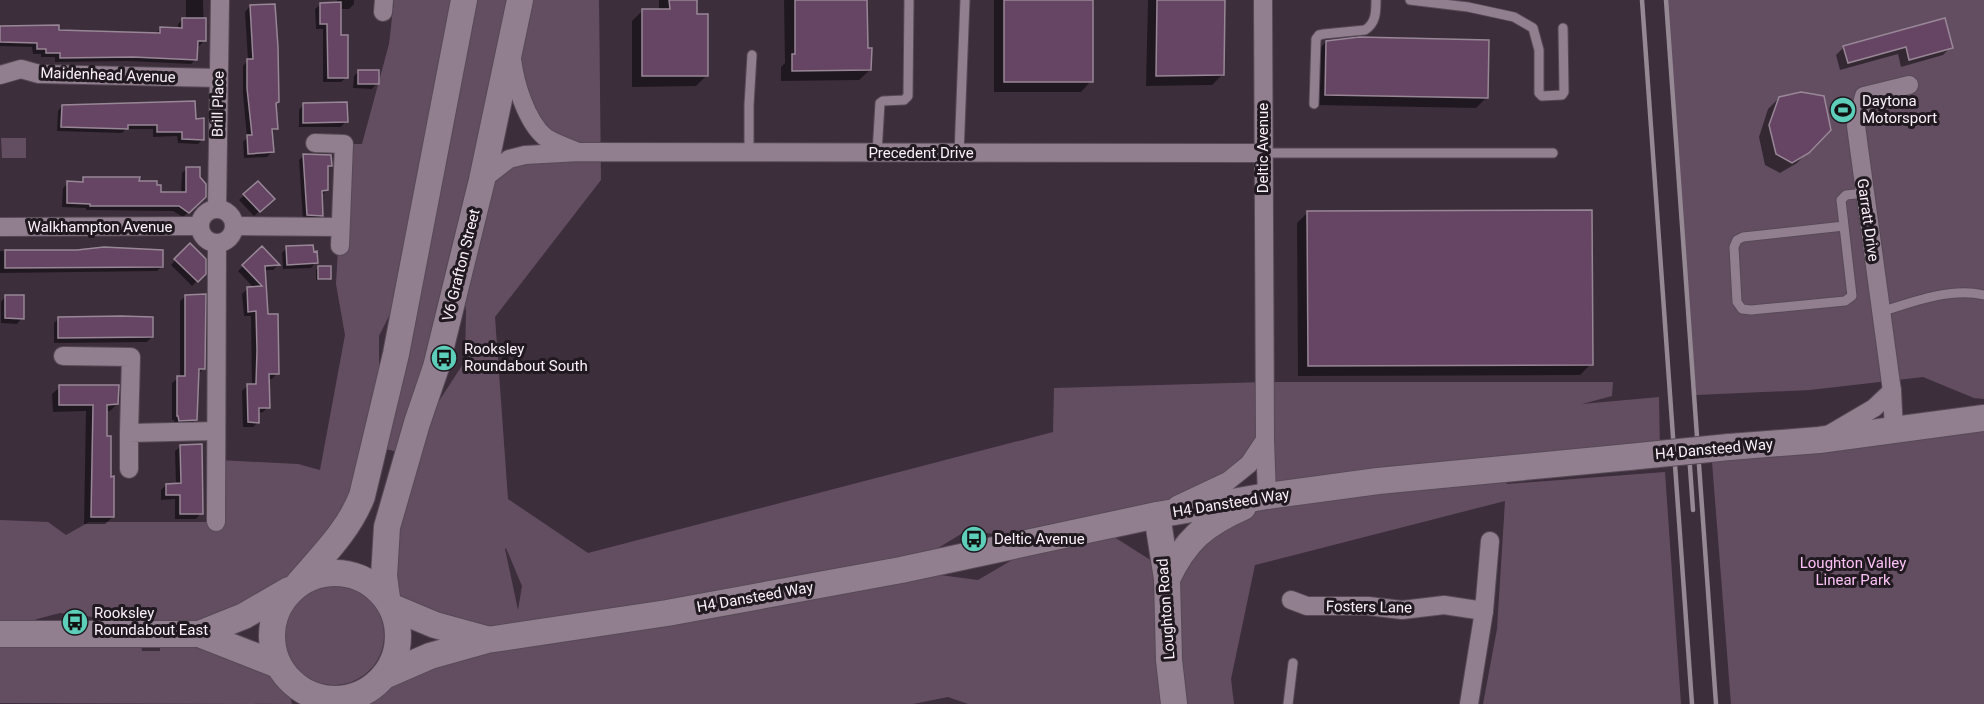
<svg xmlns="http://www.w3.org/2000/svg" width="1984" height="704" viewBox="0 0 1984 704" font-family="Roboto,sans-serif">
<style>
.green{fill:#634e61;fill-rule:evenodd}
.shadow{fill:#0007}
.building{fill:#664463;stroke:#988796;stroke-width:1.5}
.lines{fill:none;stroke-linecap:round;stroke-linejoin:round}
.lane-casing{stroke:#574a56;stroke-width:11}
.street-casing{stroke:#574a56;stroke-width:20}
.secondary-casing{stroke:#574a56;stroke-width:28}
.lane{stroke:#917f8f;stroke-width:9}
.street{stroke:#917f8f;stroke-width:18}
.secondary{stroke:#917f8f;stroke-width:26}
.rail{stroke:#958994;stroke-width:4.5}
.secondary-bridge-casing{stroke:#574a56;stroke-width:28;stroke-linecap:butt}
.secondary-bridge{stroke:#917f8f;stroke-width:26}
.labels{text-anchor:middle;stroke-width:6;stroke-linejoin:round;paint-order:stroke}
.street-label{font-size:15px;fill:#faf0f9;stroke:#20191f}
.poi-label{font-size:15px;fill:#faf0f9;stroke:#20191f;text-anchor:start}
.park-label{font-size:15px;fill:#fcc1f6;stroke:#20191f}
</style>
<rect width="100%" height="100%" fill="#3d2e3c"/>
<g class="green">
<path d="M394,0H464L412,270L379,336V426L362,496L299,583L200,633L284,674L292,704L0,703V520L48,522L66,535L89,522H216L218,460L298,464L320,470L345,335L336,284L344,144H362L389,44ZM60,613L125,621L161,620L160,651H142L140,634H9L37,619Z"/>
<polygon points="473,0 506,0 488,99 401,453 386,449"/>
<path d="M520,0H599L601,180L495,317L508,499L588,553L1053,432L1054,388L1266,382H1613L1612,396L1582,404L1659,397L1660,454L1267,496L1265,441L1228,481L1100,528L1152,561L1172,704H968L948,697L913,704H357L365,692L376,684L485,640L392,607L384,576L435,407L465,361L466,311L460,270L482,180L558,143L517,87ZM966,531L1046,539V540L978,580L902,570ZM506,548L522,586L518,610L505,549Z"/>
<polygon points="1666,0 1984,0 1984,399 1974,398 1923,377 1810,390 1696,395"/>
<polygon points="1,138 26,138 26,158 2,158"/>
<polygon points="1984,418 1984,704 1731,704 1711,449"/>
<polygon points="1665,472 1681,704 1483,704 1497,629 1505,501 1255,565 1231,679 1234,704 1176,704 1179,575 1189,550 1260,507 1503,479 1507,484"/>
<circle cx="334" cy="635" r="50"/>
</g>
<g class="shadow">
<polygon points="186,0 203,0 204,41 199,46 196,46 196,59 191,64 128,61 55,62 55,57 41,57 41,54 33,54 32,47 0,46 0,27 155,34 160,29 178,29 178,24 183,19 186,19"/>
<polygon points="337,0 354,0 354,4 349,9 339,9 340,36 347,77 341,82 323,82 323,29 316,29 315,9 321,4 337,4"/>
<polygon points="659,0 696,0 696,15 707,75 696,86 632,87 632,21 642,11 659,11"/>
<polygon points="784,0 866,0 866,50 870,70 859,80 781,81 781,67 785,63"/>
<polygon points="994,0 1091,0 1091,81 1081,92 994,92"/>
<polygon points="1148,0 1224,0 1223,74 1212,85 1146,86"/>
<polygon points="250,6 275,104 276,128 271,134 272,152 267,157 244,158 243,142 247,138 243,94 243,66 248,60 245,12"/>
<polygon points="1943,20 1951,47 1943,55 1901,67 1898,54 1840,70 1836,55 1844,47"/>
<polygon points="1326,42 1487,97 1476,108 1315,105 1315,53"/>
<polygon points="359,71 377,83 372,89 353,88 354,76"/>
<polygon points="1779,98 1830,129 1797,163 1780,173 1765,165 1759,137 1768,109"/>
<polygon points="304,104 346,121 341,127 299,127 299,110"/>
<polygon points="62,106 194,120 203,139 198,144 178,143 177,136 153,137 153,129 126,129 122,133 57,131 58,111"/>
<polygon points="304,155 330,165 327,169 327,190 321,196 321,215 316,220 303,220 299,160"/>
<polygon points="187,168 199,178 204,197 183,217 173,211 86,210 86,208 62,207 63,188 68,183 80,183 84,179 138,183 160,193 181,193 182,173"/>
<polygon points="258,183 272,199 254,216 239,200"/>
<polygon points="1307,213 1591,364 1580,375 1298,376 1297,223"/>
<polygon points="190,245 204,273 192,286 171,265"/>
<polygon points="262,248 278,265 273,270 264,270 267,316 277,373 272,379 267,379 268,407 263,412 258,413 258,422 253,427 243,427 242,391 248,385 252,385 251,316 244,316 242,294 247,289 254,288 238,271"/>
<polygon points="287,248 316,262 311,268 283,269 282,253"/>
<polygon points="0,251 49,252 162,266 157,271 0,273"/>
<polygon points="318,268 330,278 328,280 316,280 316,270"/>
<polygon points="6,296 22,318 17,324 1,323 1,302"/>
<polygon points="186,296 204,368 199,373 195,420 190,425 174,425 174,420 172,420 172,383 178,378 180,378 180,301"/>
<polygon points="59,318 152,337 147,342 54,343 54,323"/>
<polygon points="60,387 117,404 110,411 105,411 113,517 105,524 84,524 86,411 53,412 52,394"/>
<polygon points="181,446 201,513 196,519 175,519 175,499 161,500 161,490 166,485 176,485 175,451"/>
</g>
<g class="building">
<polygon points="669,0 697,0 697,14 708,14 708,76 642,76 642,9 670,9"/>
<polygon points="795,0 867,0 868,48 872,48 871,70 792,71 792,54 795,54"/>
<rect x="1004" y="0" width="89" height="82"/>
<polygon points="1157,0 1225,0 1224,75 1156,76"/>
<polygon points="341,2 341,35 348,35 348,78 328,78 327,24 320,24 320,3"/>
<polygon points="275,4 278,47 279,102 276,103 278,129 272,129 274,152 248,154 247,135 252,135 247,88 247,59 253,59 250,5"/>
<polygon points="182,18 206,18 206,41 198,41 197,60 133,57 60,58 60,53 46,53 46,49 37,49 37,43 0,42 0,26 59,25 59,30 160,33 160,27 182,28"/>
<polygon points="1945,18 1953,48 1909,60 1906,47 1848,63 1843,46"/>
<polygon points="1359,37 1489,40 1488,98 1325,95 1326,41"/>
<rect x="358" y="70" width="21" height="14"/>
<polygon points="1801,92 1824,96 1831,130 1809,153 1792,163 1776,154 1769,125 1779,97"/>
<polygon points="195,101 196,119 204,118 204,140 182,139 182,132 157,132 157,125 128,125 128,129 61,127 62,105"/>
<polygon points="347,102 348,122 303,123 303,103"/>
<polygon points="303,154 331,155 332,166 328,166 328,190 322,191 323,216 307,215"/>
<polygon points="186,167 200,167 200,177 206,184 206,197 189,213 179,206 90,206 90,204 67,203 67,181 83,182 83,177 140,177 139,181 157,181 157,185 161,185 161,192 186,192"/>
<polygon points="258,181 275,199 260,212 243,194"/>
<polygon points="1592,210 1593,365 1308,366 1307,211"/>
<polygon points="190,243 206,259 206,274 198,282 174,259"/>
<polygon points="313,245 314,252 317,251 318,263 287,265 286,246"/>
<polygon points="262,246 280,265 265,266 268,314 278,314 279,374 269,374 270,408 259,408 259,423 248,422 247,384 256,384 257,350 256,311 248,312 247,287 262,286 242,265"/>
<polygon points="104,247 163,250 163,267 5,268 5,250 77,250"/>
<rect x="318" y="266" width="13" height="13"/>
<polygon points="206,294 205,369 199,369 197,420 179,421 178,416 177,416 177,376 185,376 185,295"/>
<polygon points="5,295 24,295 24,319 5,318"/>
<polygon points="121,316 153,317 153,337 58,338 58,317"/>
<polygon points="59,385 119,385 118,404 107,405 107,436 111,436 111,477 114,476 114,517 91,517 93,405 59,405"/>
<polygon points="202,444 203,514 180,514 180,495 166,495 166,484 181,483 180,445"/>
</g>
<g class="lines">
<defs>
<g id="lane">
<polyline points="1410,0 1468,7 1514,17 1533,28 1539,50 1539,93 1542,96 1562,95 1564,92 1563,28"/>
<path d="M1314,104L1316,39L1319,35L1324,34L1365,30C1376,23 1376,12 1376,0"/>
<polyline points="749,153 749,105 752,55"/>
<polyline points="877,153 880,103 883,101 904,100 908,96 909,0"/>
<polyline points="1262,153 1553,153"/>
<polyline points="959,154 965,0"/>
<polyline points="1844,226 1743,237 1737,240 1734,247 1737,302 1742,309 1751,310 1845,301 1852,296 1841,200 1846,195 1865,193"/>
<path d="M1881,312C1912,302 1951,287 1984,295"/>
<polyline points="1288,704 1293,663"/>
</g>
<g id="street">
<polyline points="1263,0 1265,440 1267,496"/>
<polyline points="383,12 384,0"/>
<path d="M512,59C515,83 526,121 545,137C554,143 566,147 576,151"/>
<polyline points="0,75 21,69 39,74 218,78"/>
<polyline points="315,143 344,144 340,246"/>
<polyline points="482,180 509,159 525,155 580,152 1262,153"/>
<circle cx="217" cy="226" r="17"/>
<polyline points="217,209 220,0"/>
<polyline points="234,226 340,227"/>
<polyline points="0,227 200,226"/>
<polyline points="63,356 131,357 129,433"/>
<polyline points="1894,431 1892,391 1856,126 1864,96 1909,85"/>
<polyline points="1828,435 1874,408 1892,391"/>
<polyline points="129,469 129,433 216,431"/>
<polyline points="1177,505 1228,481 1249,464 1265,440"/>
<polyline points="216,522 217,243"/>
<polyline points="1291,600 1307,606 1368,606 1402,610 1444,605 1484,611"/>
<polyline points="1469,704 1484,611 1490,541"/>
</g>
<g id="secondary">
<polyline points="1729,447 1819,440 1984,418"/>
<polyline points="1157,515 1167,579 1169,660 1174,704"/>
<circle cx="335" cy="636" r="63"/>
<path d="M1167,579C1185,541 1204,524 1243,507"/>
<path d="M299,583C322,556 349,530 362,496L396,354L464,0"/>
<polyline points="387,598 384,576 387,527 417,423 436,367 482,180 520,0"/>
<polyline points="392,607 435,625 486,639"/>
<polyline points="0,634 199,634 244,616 289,590"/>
<polyline points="199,634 278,665"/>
<polyline points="384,676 430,656 487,640 667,613 901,570 1157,515 1267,496 1378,481 1629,457"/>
</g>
</defs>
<use href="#lane" class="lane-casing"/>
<use href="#street" class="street-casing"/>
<use href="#secondary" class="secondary-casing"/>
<use href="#lane" class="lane"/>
<use href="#street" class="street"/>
<use href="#secondary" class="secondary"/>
<g class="rail">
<polyline points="1642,0 1692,704"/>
<polyline points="1666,0 1716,704"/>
<polyline points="1689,453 1693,510"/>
</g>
<defs>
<polyline id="secondary-bridge" points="1629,457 1729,447"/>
</defs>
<use href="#secondary-bridge" class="secondary-bridge-casing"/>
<use href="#secondary-bridge" class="secondary-bridge"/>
</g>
<defs>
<symbol id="stadium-disc" viewBox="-11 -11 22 22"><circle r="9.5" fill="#5dceb9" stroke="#20191f"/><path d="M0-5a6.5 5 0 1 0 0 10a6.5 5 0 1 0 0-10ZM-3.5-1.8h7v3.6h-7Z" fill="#111"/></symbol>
<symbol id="bus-disc" viewBox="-11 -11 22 22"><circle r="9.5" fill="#5dceb9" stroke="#20191f"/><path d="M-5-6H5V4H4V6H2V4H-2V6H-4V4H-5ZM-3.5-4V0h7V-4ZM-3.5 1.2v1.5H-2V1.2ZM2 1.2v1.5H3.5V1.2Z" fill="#111"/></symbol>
</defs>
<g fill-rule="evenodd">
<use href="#stadium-disc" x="1828" y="95" width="30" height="30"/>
<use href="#bus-disc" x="429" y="343" width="30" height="30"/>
<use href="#bus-disc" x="959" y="524" width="30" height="30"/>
<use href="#bus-disc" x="60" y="607" width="30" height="30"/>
</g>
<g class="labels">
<g class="street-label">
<text transform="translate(108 75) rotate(2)" y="5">Maidenhead Avenue</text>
<text transform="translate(218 104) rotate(-89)" y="5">Brill Place</text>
<text transform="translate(1263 148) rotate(-90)" y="5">Deltic Avenue</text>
<text x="921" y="158">Precedent Drive</text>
<text transform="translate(1868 220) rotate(82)" y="5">Garratt Drive</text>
<text x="100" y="232">Walkhampton Avenue</text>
<text transform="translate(461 265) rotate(-76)" y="5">V6 Grafton Street</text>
<text transform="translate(1714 449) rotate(-5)" y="5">H4 Dansteed Way</text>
<text transform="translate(1231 503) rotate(-9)" y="5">H4 Dansteed Way</text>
<text transform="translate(755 597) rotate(-10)" y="5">H4 Dansteed Way</text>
<text transform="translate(1369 607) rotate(1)" y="5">Fosters Lane</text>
<text transform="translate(1166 609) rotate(-94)" y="5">Loughton Road</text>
</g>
<g class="poi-label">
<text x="1862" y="106">Daytona<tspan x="1862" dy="17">Motorsport</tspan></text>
<text x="464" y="354">Rooksley<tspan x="464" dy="17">Roundabout South</tspan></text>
<text x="994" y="544">Deltic Avenue</text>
<text x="94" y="618">Rooksley<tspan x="94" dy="17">Roundabout East</tspan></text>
</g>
<g class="park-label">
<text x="1853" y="568">Loughton Valley<tspan x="1853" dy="17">Linear Park</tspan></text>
</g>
</g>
</svg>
